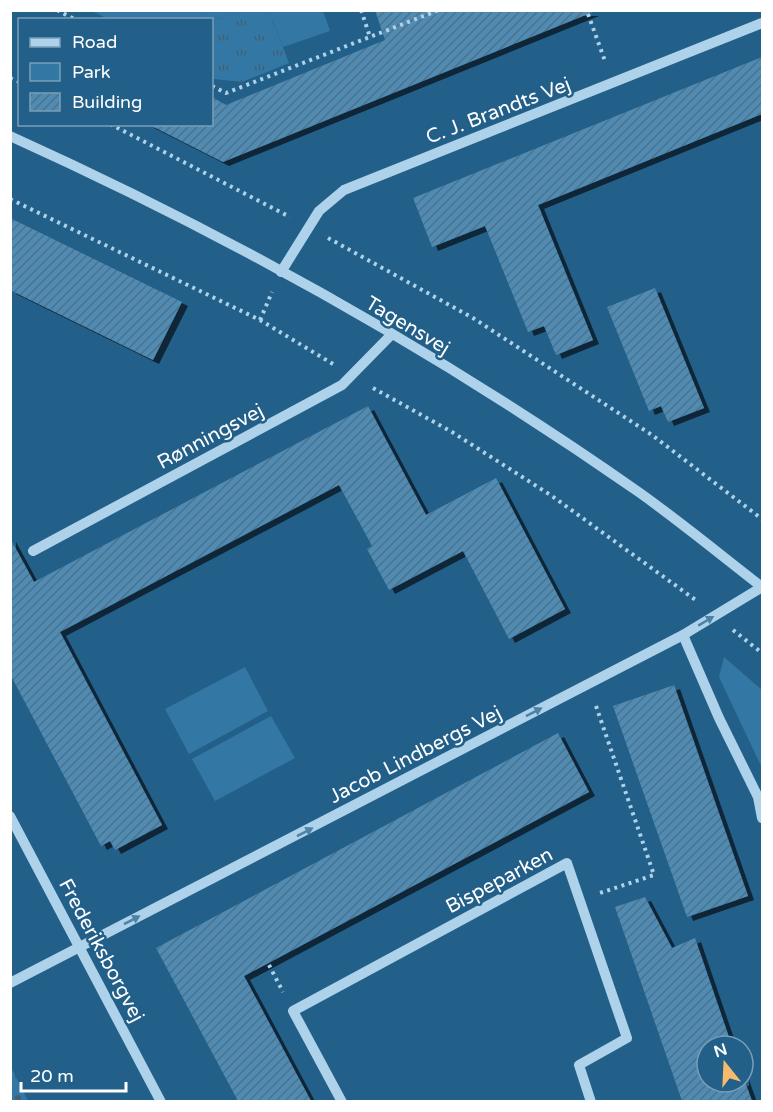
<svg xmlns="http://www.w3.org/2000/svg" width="773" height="1112" viewBox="0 0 773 1112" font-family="'Varela Round',sans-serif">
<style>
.grass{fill:url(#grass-tufts)}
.cemetery{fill:url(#cemetery-stones)}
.park{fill:#3378a4}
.building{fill:url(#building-hatch);filter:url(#shadow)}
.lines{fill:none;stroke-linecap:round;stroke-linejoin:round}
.path{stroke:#add2ea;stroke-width:4;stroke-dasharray:3 4.5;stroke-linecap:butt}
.minor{stroke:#add2ea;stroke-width:10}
.oneway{fill:#4c82a6}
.labels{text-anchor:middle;stroke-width:5;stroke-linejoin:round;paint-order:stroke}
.street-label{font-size:20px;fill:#fff;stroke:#225f89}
</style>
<defs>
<pattern id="grass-tufts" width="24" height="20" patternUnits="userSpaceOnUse" patternTransform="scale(1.5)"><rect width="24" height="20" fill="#3378a4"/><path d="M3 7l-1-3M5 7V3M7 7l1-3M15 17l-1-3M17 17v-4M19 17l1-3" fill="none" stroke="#416074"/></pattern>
<pattern id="cemetery-stones" width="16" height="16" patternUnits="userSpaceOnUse" patternTransform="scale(1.5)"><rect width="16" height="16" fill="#3378a4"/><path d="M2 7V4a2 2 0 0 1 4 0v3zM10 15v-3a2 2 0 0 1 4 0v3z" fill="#416074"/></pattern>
<pattern id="building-hatch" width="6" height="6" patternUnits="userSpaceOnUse" patternTransform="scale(1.5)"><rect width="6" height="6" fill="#4f8bb2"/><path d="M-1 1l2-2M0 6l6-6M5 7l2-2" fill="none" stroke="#4e7289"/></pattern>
<filter id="shadow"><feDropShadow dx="6" dy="4" stdDeviation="0" flood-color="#0009"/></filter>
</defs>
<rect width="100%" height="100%" fill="#225f89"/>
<g class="grass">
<polygon points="92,11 202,11 205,19 108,19"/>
<polygon points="243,11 269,11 289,63 242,82 214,79 212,78 212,21"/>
</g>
<polygon class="cemetery" points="11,1067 28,1101 11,1101"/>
<g class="park">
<polygon points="202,11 202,10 243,11 212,21 205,19"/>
<polygon points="269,11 323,11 330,31 283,47"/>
<polygon points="724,657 762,690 762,768 719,677"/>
<polygon points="245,667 268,711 189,754 165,709"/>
<polygon points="271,716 295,758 215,801 192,759"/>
</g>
<g class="building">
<polygon points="375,10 593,12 223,162 148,124 212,124 212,97 226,105 385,40"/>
<polygon points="762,57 762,114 538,205 593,340 556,355 544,326 528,332 485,226 432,247 413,198"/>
<polygon points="10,218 182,302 153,360 10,290"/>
<polygon points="655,288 704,408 668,422 661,406 649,411 607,307"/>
<polygon points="368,406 426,515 496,478 565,609 509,639 463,551 389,590 367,549 372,546 339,485 60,632 162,825 115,850 110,841 101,846 10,674 10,538 34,582"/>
<polygon points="674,685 748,896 687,917 613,706"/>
<polygon points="558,733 589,792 244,976 311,1101 238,1101 156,948"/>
<polygon points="645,897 672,948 695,938 732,1046 707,1046 707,1082 743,1082 743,1076 752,1101 682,1101 615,907"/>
</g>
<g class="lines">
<g class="path">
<polyline points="57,10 76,20"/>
<polyline points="361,10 370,37"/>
<polyline points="588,14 605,61"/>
<polyline points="10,78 20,82"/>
<polyline points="212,86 226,93 439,10"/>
<polyline points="110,124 290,217"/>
<polyline points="10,199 260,320 333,364"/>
<polyline points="328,238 473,318 652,435 762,519"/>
<polyline points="260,320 272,292"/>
<polyline points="373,388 452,432 552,496 697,601"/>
<polyline points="733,630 762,653"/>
<polyline points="596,706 654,875 600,893"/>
<polyline points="269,965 283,992"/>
</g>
<g class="minor">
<path d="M10,136C229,235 443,355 640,493C682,523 722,556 762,587"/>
<polyline points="281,272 319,211 344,190 762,23"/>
<polyline points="33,551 342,385 391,335"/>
<polyline points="683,635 719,718 758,797 762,818"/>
<polyline points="10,816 161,1102"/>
<polyline points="10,983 683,635 762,587"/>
<polyline points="342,1102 293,1011 567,863 627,1038 579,1065 591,1102"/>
</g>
</g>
<defs><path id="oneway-solid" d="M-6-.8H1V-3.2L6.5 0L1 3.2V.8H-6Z" transform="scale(1.5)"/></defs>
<g class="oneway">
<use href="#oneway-solid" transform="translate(706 621) rotate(-31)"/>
<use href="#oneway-solid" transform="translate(534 712) rotate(-27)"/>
<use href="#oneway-solid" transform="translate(305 832) rotate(-27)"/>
<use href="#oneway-solid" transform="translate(132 920) rotate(-27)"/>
</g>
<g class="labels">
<g class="street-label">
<text transform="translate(498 110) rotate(-21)" y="7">C. J. Brandts Vej</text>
<text transform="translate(408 325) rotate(31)" y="7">Tagensvej</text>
<text transform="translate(210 436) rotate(-28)" y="7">Rønningsvej</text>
<text transform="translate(415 754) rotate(-27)" y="7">Jacob Lindbergs Vej</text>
<text transform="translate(499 880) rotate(-28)" y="7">Bispeparken</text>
<text transform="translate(102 950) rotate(62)" y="7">Frederiksborgvej</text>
</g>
</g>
<rect width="773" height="1112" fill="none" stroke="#ffffff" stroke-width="24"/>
<rect x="18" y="18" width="195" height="108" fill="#225f89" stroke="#7a9fb8" stroke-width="1.5"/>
<rect x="30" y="38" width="30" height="9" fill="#add2ea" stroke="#7a9fb8" stroke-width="1.5"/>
<text x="72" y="48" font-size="18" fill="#ffffff">Road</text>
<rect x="30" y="63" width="30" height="18" fill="#3378a4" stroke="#7a9fb8" stroke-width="1.5"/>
<text x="72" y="78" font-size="18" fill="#ffffff">Park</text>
<rect x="30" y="93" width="30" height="18" fill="url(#building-hatch)" stroke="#7a9fb8" stroke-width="1.5"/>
<text x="72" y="108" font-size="18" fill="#ffffff">Building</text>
<g transform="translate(725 1064) rotate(342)"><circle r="28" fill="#225f89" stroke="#7a9fb8" stroke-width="1.5"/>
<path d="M0-4.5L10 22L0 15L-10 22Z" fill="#f6ba6f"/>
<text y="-9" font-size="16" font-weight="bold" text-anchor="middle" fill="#ffffff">N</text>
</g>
<path d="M21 1082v9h105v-9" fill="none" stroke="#ffffff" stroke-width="3"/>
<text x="30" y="1082" font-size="18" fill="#ffffff" stroke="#225f89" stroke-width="4.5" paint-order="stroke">20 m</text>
</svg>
